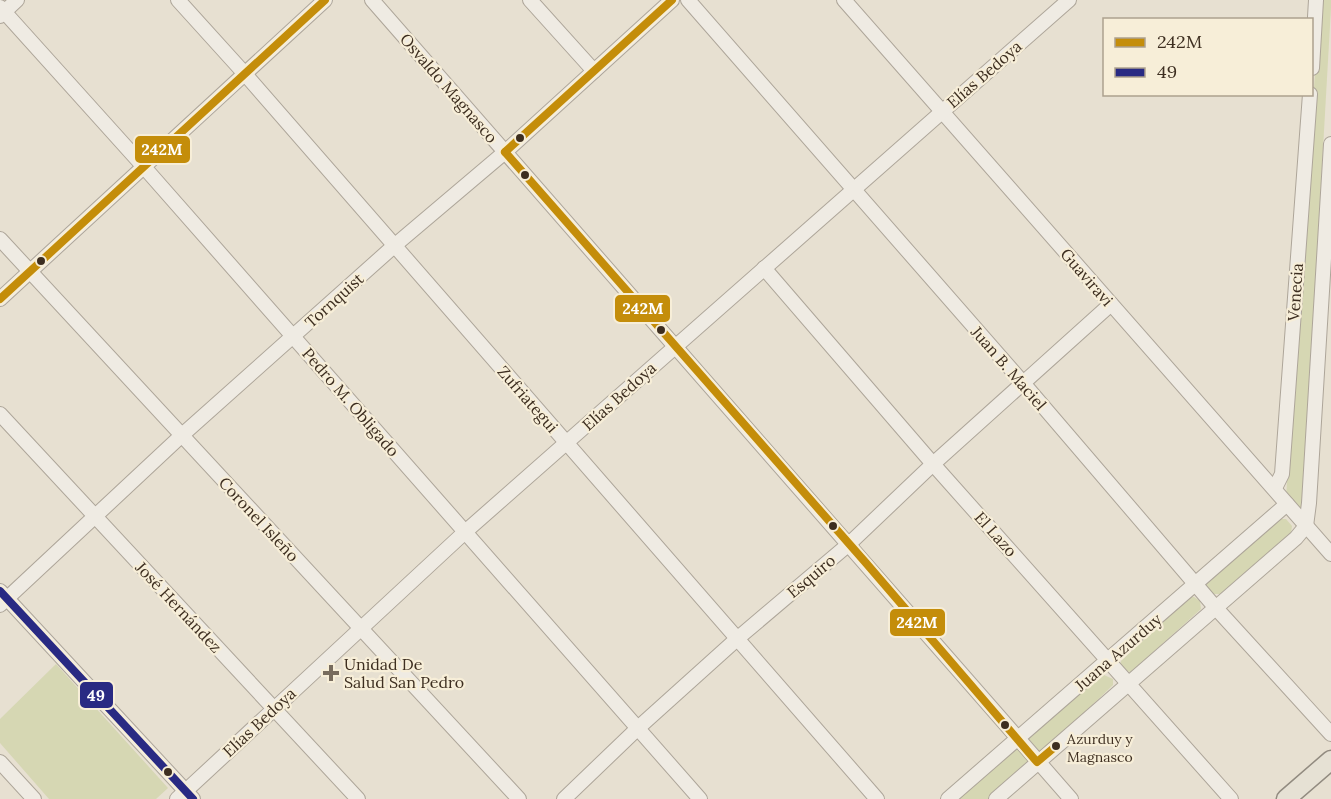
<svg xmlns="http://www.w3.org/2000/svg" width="1331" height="799" viewBox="0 0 1331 799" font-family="Lora,serif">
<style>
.green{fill:#d6d7b3}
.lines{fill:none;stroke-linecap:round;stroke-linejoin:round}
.minor-casing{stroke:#ada599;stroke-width:16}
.major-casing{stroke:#928b80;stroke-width:21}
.minor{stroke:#efebe3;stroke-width:14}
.major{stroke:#e6e1d4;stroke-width:18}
.bus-1-casing{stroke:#f7eed8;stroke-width:12}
.bus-2-casing{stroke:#f7eed8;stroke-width:12}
.bus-1{stroke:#c48d0a;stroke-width:8}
.bus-2{stroke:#292a83;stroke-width:8}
.bus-dot{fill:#3d2e20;stroke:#f7eed8;stroke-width:2}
.poi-dot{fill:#786c5e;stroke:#f7eed8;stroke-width:2}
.labels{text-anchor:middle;stroke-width:4.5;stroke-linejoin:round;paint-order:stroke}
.bus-label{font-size:14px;fill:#3d2e20;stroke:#f7eed8;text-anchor:start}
.street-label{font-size:16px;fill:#3d2e20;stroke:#f7eed8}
.poi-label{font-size:16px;fill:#3d2e20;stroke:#f7eed8;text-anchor:start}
.line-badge{stroke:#f7eed8;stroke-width:2}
.badge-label{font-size:16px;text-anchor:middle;font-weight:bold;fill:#fff}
</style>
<rect width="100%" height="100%" fill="#e7e0d1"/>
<g class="green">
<polygon points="1320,0 1331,0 1331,8 1303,501 1301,507 1296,508 1286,497"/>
<polygon points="1281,519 1286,519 1292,526 1291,533 1220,594 1211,594 1206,587 1206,582"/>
<polygon points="1189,597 1194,597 1200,601 1201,609 1131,672 1124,671 1120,666 1121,661"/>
<polygon points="56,664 168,788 156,799 49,799 0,743 0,719"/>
<polygon points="1104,675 1113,679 1113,685 1032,763 992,799 956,799 1020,741"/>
</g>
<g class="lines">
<defs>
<g id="minor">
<polyline points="178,0 245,74 877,799"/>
<polyline points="372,0 1071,799"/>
<polyline points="530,0 594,71"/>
<polyline points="688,0 1024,384 1215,607 1331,734"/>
<polyline points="844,0 1331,554"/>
<polyline points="0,7 144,167 700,799"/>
<polyline points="0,16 17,0"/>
<polyline points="1312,68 1316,0"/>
<polyline points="0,239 519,799"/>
<polyline points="764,268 933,464 1231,799"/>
<polyline points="0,299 325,0"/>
<polyline points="0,414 358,799"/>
<polyline points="1275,488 1282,474 1310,94"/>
<polyline points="0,591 193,799"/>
<polyline points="0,605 181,436 394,246 505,152 672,0"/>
<polyline points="0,762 34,799"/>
<polyline points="177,799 465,532 1069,0"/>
<polyline points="564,799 638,728 738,638 849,544 933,464 1111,304"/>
<polyline points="948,799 1287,504"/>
<polyline points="996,799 1296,538 1306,526 1309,503 1331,144"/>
</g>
<polyline id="major" points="1286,799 1331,760"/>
</defs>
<use href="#minor" class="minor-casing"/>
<use href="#major" class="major-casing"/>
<use href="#minor" class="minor"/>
<use href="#major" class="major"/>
<defs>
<g id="bus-1">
<polyline points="505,152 866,563 1037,762 1056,746"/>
<polyline points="505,152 672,0"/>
<polyline points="0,299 325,0"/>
</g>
<polyline id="bus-2" points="0,591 193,799"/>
</defs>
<use href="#bus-1" class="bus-1-casing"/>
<use href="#bus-2" class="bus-2-casing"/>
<use href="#bus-1" class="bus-1"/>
<use href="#bus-2" class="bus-2"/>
</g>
<g class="bus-dot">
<circle cx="520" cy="138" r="5"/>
<circle cx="525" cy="175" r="5"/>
<circle cx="41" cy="261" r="5"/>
<circle cx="661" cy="330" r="5"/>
<circle cx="833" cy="526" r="5"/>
<circle cx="1005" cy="725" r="5"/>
<circle cx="1056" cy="746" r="5"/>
<circle cx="168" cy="772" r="5"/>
</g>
<path class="poi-dot" d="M328 664h6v6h6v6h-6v6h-6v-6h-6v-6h6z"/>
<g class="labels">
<g class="bus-label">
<text x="1067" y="744">Azurduy y<tspan x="1067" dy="18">Magnasco</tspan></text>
</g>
<g class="street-label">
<text transform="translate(984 74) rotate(-41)" y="6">Elías Bedoya</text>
<text transform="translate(449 88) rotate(49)" y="6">Osvaldo Magnasco</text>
<text transform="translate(1087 277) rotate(49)" y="6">Guaviravi</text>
<text transform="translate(1295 292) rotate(-86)" y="6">Venecia</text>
<text transform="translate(334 300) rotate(-42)" y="6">Tornquist</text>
<text transform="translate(1009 368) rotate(49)" y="6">Juan B. Maciel</text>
<text transform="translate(619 396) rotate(-42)" y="6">Elías Bedoya</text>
<text transform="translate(528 399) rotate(49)" y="6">Zufriategui</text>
<text transform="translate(351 402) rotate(49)" y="6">Pedro M. Obligado</text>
<text transform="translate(259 519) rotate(47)" y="6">Coronel Isleño</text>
<text transform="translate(996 534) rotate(48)" y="6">El Lazo</text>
<text transform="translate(811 576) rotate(-40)" y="6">Esquiro</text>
<text transform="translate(179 607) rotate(47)" y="6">José Hernández</text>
<text transform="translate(1118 652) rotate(-41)" y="6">Juana Azurduy</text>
<text transform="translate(259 722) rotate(-43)" y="6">Elías Bedoya</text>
</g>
<g class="poi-label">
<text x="344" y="670">Unidad De<tspan x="344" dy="18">Salud San Pedro</tspan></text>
</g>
</g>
<g class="line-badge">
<rect x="134" y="135" width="57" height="29" rx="6" fill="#c48d0a"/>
<rect x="614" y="294" width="57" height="29" rx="6" fill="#c48d0a"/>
<rect x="889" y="608" width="57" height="29" rx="6" fill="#c48d0a"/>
<rect x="79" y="681" width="35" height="28" rx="6" fill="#292a83"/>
</g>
<g class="badge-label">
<text x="162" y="155">242M</text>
<text x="643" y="314">242M</text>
<text x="917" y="628">242M</text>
<text x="96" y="701">49</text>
</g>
<rect x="1103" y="18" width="210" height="78" fill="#f7eed8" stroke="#ada18e" stroke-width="1.5"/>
<rect x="1115" y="38" width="30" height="9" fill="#c48d0a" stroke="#ada18e" stroke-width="1.5"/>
<text x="1157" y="48" font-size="18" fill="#3d2e20">242M</text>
<rect x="1115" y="68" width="30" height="9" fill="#292a83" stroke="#ada18e" stroke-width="1.5"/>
<text x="1157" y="78" font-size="18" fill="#3d2e20">49</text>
</svg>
